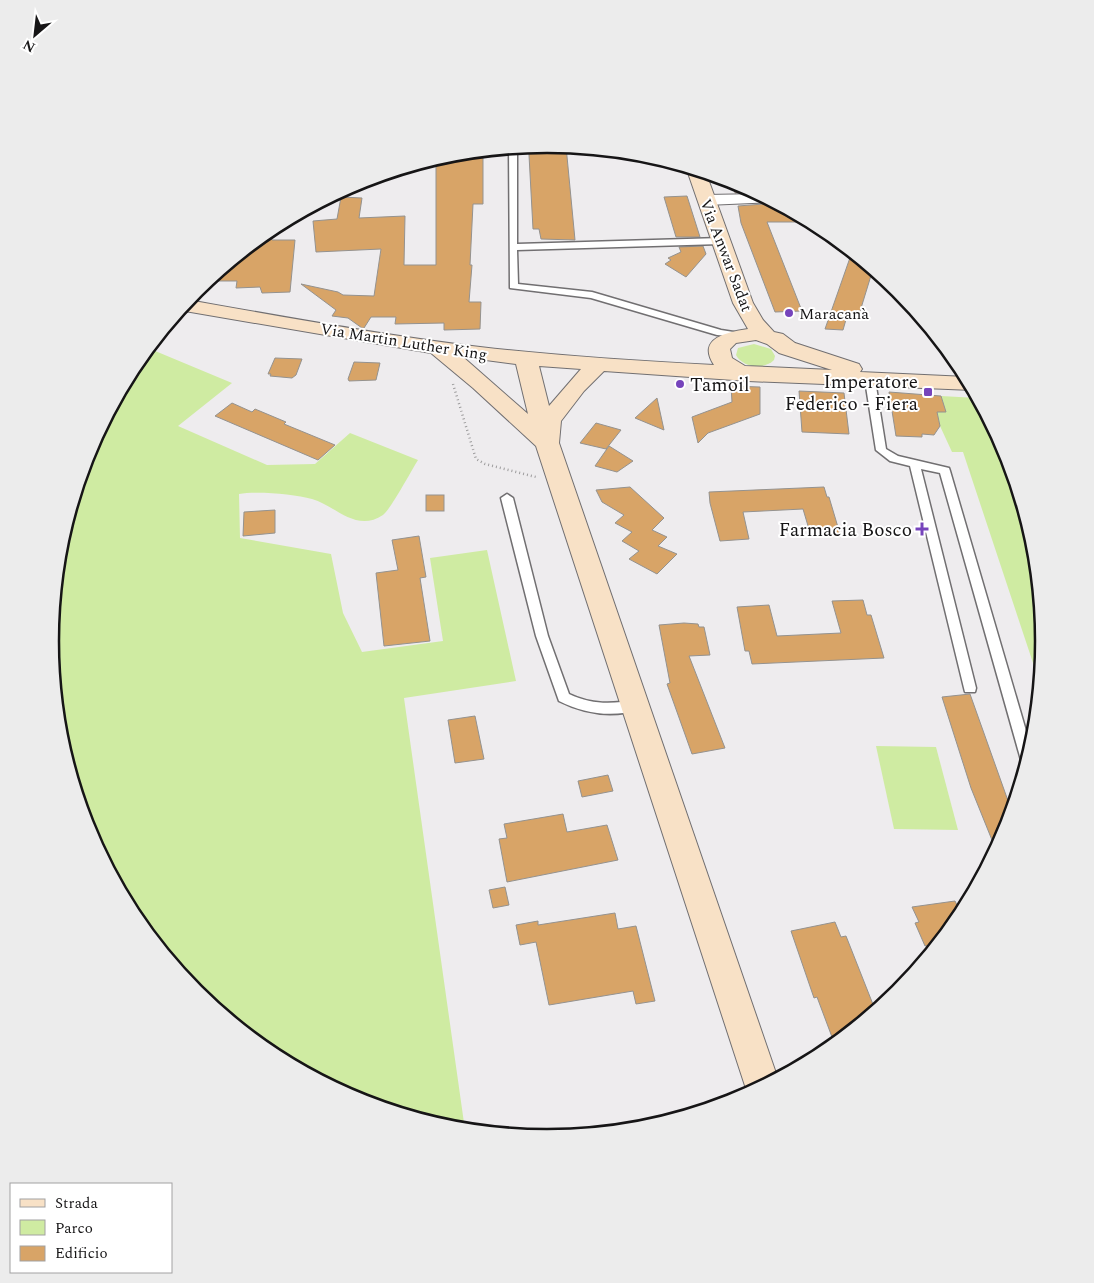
<svg xmlns="http://www.w3.org/2000/svg" width="1094" height="1283" viewBox="0 0 1094 1283" font-family="Spectral,serif">
<style>
.green{fill:#cfeba2}
.building{fill:#d8a467;stroke:#94928f}
.lines{fill:none;stroke-linecap:round;stroke-linejoin:round}
.lane-casing{stroke:#716f71;stroke-width:3}
.street-casing{stroke:#716f71;stroke-width:2}
.secondary-casing{stroke:#716f71;stroke-width:2}
.path{stroke:#9d9c9d;stroke-width:2.5;stroke-dasharray:1 3;stroke-linecap:butt}
.lane{fill:#fff;fill-rule:evenodd}
.street{fill:#fff;fill-rule:evenodd}
.secondary{fill:#f8e1c6;fill-rule:evenodd}
.poi-dot{fill:#7644bc;stroke:#fff;stroke-width:2}
.labels{text-anchor:middle;stroke-width:4;stroke-linejoin:round;paint-order:stroke}
.far-street-label{font-size:16px;fill:#161516;stroke:#fff}
.far-poi-label{font-size:16px;fill:#161516;stroke:#fff;text-anchor:start}
.poi-label{font-size:19px;fill:#161516;stroke:#fff;text-anchor:end}
.rim{fill:none;stroke:#161516;stroke-width:2.5}
</style>
<rect width="100%" height="100%" fill="#eeecee"/>
<g class="green">
<path d="M754,344L771,349L775,356L774,360C764,370 743,368 736,355L738,348Z"/>
<path d="M148,348L232,383L178,426L267,465L315,464L350,433L418,460C411,471 391,509 383,515C356,533 336,506 312,499C294,494 257,491 239,494L240,538L331,554L343,613L362,652L443,641L430,558L487,550L516,681L404,698L465,1130L450,1129L357,1101L271,1055L195,993L134,917L88,831L59,738L50,641L60,544L88,451L134,365Z"/>
<polygon points="941,396 977,398 1006,452 1035,545 1044,642 1040,684 963,452 952,452 940,426 937,412 946,412"/>
<polygon points="876,746 936,747 958,830 894,829"/>
</g>
<g class="building">
<polygon points="547,144 566,146 575,240 541,239 539,229 533,229 529,155 530,146"/>
<polygon points="483,151 483,204 473,204 470,265 472,265 469,302 481,302 480,329 444,330 444,323 395,324 396,317 371,317 364,328 362,328 348,318 332,316 336,310 301,284 338,292 343,295 374,296 381,249 316,252 313,221 337,219 341,197 362,198 359,218 405,216 404,265 436,265 436,158 450,154"/>
<polygon points="733,181 737,182 756,192 735,193"/>
<polygon points="687,196 700,237 676,237 664,197"/>
<polygon points="776,203 811,222 767,222 802,311 775,312 741,223 738,206"/>
<polygon points="271,238 272,240 295,240 290,292 262,293 260,287 236,288 237,281 206,281 258,239"/>
<polygon points="703,246 706,254 686,277 665,264 671,260 668,258 681,252 679,247"/>
<polygon points="852,252 873,269 858,318 847,316 843,330 825,329"/>
<polygon points="275,358 302,359 296,375 292,378 270,376 271,374 268,374"/>
<polygon points="354,362 380,363 376,380 349,381 348,379"/>
<polygon points="731,386 760,387 760,414 708,433 698,443 692,417 732,402"/>
<polygon points="799,391 844,393 849,434 802,432"/>
<polygon points="889,392 941,396 946,412 937,412 940,426 934,435 922,434 922,437 896,436"/>
<polygon points="657,398 664,430 635,418"/>
<polygon points="232,403 252,412 255,409 286,422 284,424 335,445 318,460 215,416"/>
<polygon points="596,423 621,430 606,449 580,443"/>
<polygon points="609,446 633,461 617,472 595,466"/>
<polygon points="630,487 664,518 652,530 667,537 658,546 677,554 657,574 629,559 639,551 622,541 632,532 615,523 624,515 602,502 596,490"/>
<polygon points="824,487 827,497 829,497 840,534 811,536 803,509 743,512 749,539 720,541 710,503 709,492"/>
<rect x="426" y="495" width="18" height="16"/>
<polygon points="275,510 275,533 243,536 244,512"/>
<polygon points="419,536 426,577 420,578 430,641 384,646 376,573 398,570 392,540"/>
<polygon points="863,600 867,615 871,615 884,658 752,664 749,651 745,651 737,607 769,605 777,636 841,633 832,601"/>
<polygon points="684,623 698,624 699,627 704,627 710,655 689,656 725,748 692,754 667,684 670,683 659,625"/>
<polygon points="970,694 1012,812 1006,832 996,850 971,788 942,697"/>
<polygon points="475,716 484,759 455,763 448,720"/>
<polygon points="608,775 613,791 582,797 578,781"/>
<polygon points="563,814 567,832 607,825 618,860 507,882 499,839 507,838 504,824"/>
<polygon points="505,887 509,905 493,908 489,890"/>
<polygon points="955,901 962,915 960,918 939,943 925,946 915,923 919,922 912,907"/>
<polygon points="615,913 618,929 636,926 655,1001 636,1004 633,991 549,1005 536,942 520,945 516,925 538,921 538,925"/>
<polygon points="835,922 841,937 846,936 876,1012 835,1045 817,997 814,998 791,931"/>
</g>
<g class="lines">
<defs>
<g id="lane">
<polygon points="509,148 517,148 517,244 721,238 725,241 721,244 517,250 518,284 592,292 721,330 740,333 740,337 717,335 591,298 510,288"/>
<polygon points="870,377 875,380 886,449 898,456 949,468 950,471 1031,748 1026,765 1021,760 940,473 921,469 976,688 975,692 965,692 964,688 910,466 890,461 876,450 865,380"/>
<path d="M507,494L513,498L548,636L569,694C592,705 612,704 636,700L641,701L643,705L641,709C613,718 585,714 559,701L536,636L501,498Z"/>
</g>
<polygon id="street" points="760,194 775,202 706,205 698,200 706,195"/>
<path id="secondary" d="M689,168L706,173L753,303L763,320L774,332L783,334L795,343L859,364L862,369L860,372L967,377L973,390L748,381L604,371L584,391L561,421L559,443L778,1079L748,1095L536,446L473,388L431,353L179,310L188,300C285,317 382,335 480,347C558,356 636,361 714,365C696,338 728,332 748,329L733,303L687,170ZM756,340L767,344L779,353L832,370L745,366L732,358L730,349L736,343ZM463,357L516,364L528,414ZM539,366L581,369L549,406Z"/>
</defs>
<use href="#lane" class="lane-casing"/>
<use href="#street" class="street-casing"/>
<use href="#secondary" class="secondary-casing"/>
<polyline class="path" points="453,384 476,459 485,464 536,477"/>
<use href="#lane" class="lane"/>
<use href="#street" class="street"/>
<use href="#secondary" class="secondary"/>
</g>
<g class="poi-dot">
<circle cx="789" cy="313" r="5"/>
<circle cx="680" cy="384" r="5"/>
<rect x="923" y="387" width="10" height="10" rx="2.5"/>
<path d="M919.5 521.5h5v5h5v5h-5v5h-5v-5h-5v-5h5z"/>
</g>
<g class="labels">
<g class="far-street-label">
<text transform="translate(727 255) rotate(69)" y="6">Via Anwar Sadat</text>
<text transform="translate(404 341) rotate(9)" y="6">Via Martin Luther King</text>
</g>
<g class="far-poi-label">
<text x="799" y="319">Maracanà</text>
</g>
<g class="poi-label">
<text x="918" y="388">Imperatore<tspan x="918" dy="22">Federico - Fiera</tspan></text>
<text x="690" y="391" text-anchor="start">Tamoil</text>
<text x="912" y="536">Farmacia Bosco</text>
</g>
</g>
<path d="M0 0H1094V1283H0ZM59 641a488 488 0 1 1 976 0a488 488 0 1 1-976 0Z" fill="#ececec" fill-rule="evenodd"/>
<path class="rim" d="M59 641a488 488 0 1 1 976 0a488 488 0 1 1-976 0Z"/>
<rect x="10" y="1183" width="162" height="90" fill="#ffffff" stroke="#a2a1a2"/>
<rect x="20" y="1199" width="25" height="8" fill="#f8e1c6" stroke="#a2a1a2"/>
<text x="55" y="1208" font-size="15" fill="#161516">Strada</text>
<rect x="20" y="1220" width="25" height="15" fill="#cfeba2" stroke="#a2a1a2"/>
<text x="55" y="1233" font-size="15" fill="#161516">Parco</text>
<rect x="20" y="1246" width="25" height="15" fill="#d8a467" stroke="#a2a1a2"/>
<text x="55" y="1258" font-size="15" fill="#161516">Edificio</text>
<g transform="translate(35 35) rotate(208)" stroke="#ffffff" stroke-width="4" paint-order="stroke">
<path d="M0-4L9 19L0 12L-9 19Z" fill="#161516"/>
<text y="-8" font-size="14" font-weight="bold" text-anchor="middle" fill="#161516">N</text>
</g>
</svg>
